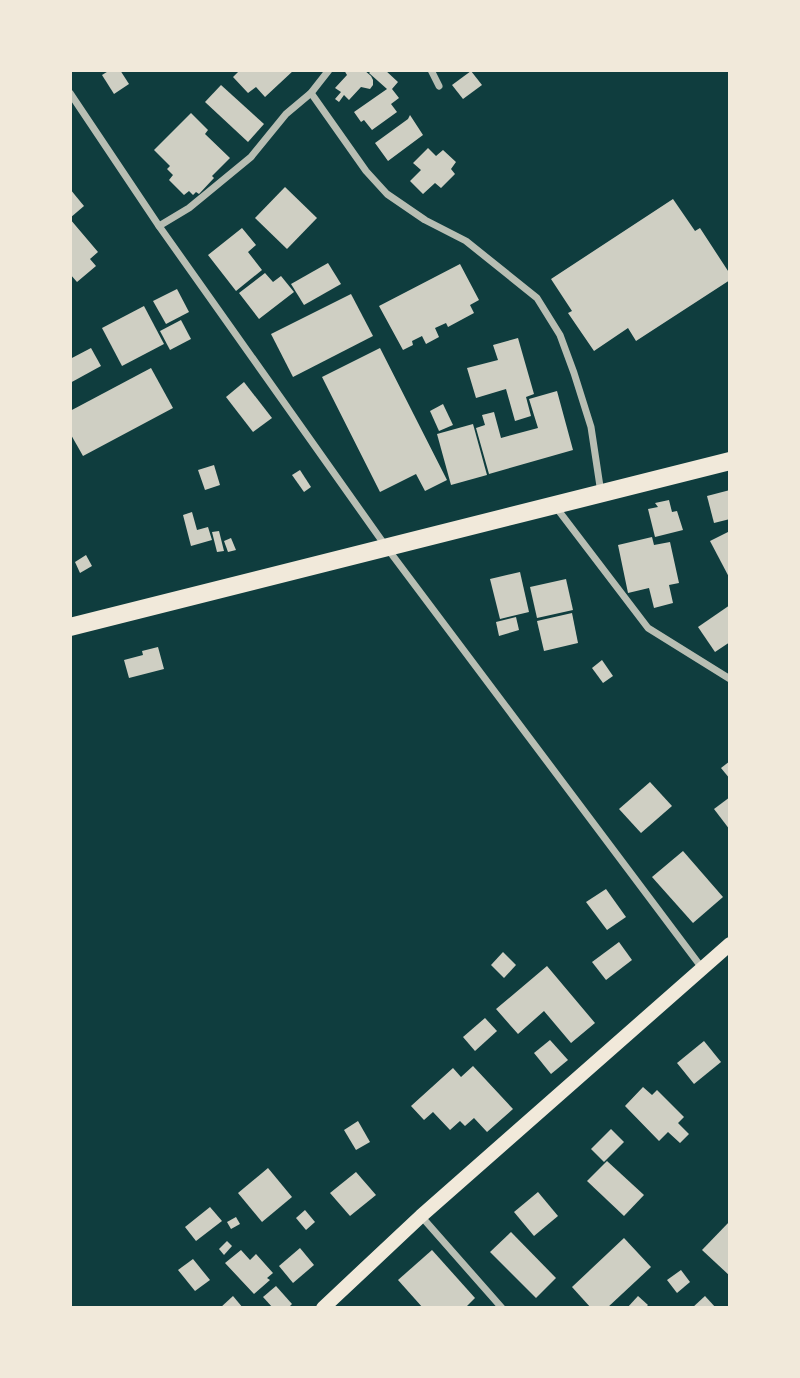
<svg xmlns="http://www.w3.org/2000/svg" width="800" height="1378" viewBox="0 0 800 1378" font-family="'Fira Sans Condensed',sans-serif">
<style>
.building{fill:#cfcfc3}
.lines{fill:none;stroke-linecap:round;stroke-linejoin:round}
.minor{stroke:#b8beb3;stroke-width:7}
.secondary{stroke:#f1e9da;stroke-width:14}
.primary{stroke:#f1e9da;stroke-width:18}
</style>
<rect width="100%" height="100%" fill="#0f3d3e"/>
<g class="building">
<polygon points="110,70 120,70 129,84 114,94 102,75"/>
<polygon points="240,70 294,70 265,97 256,87 248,93 233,77"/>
<polygon points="344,70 364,70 371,76 373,80 373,85 370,89 361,87 349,100 344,95 339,102 335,99 341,92 335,88 347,75"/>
<polygon points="372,70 385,70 398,82 392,89 399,98 391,104 397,112 372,130 364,120 361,122 354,112 387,89 369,73"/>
<polygon points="471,71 482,85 463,99 452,85"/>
<polygon points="221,85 264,124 248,142 205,102"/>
<polygon points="191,113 208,130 205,134 230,158 212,176 214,178 199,194 196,192 193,195 189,191 184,195 169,180 173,175 167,169 170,166 154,150"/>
<polygon points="410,115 423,135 388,161 375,143 408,119"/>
<polygon points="428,148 436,156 443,150 456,162 451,169 455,174 441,188 435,183 423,194 410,181 421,170 413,163"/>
<polygon points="285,187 317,218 287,249 255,218"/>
<polygon points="70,189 84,206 70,218"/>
<polygon points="673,199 695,231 700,228 730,274 730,280 636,341 628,328 594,351 568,313 572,311 551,279"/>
<polygon points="70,219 98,252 90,259 96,266 77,282 70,274"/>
<polygon points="242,228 256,245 248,252 262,270 236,291 208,255"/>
<polygon points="328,263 341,284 304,305 291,284"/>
<polygon points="460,264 479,300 470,305 474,313 448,327 446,323 435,328 439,337 426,344 422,336 412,341 413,345 403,350 379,306"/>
<polygon points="265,273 273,282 281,276 294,292 259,319 239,293"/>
<polygon points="177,289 189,312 166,324 153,301"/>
<polygon points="351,294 373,336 293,377 271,334"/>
<polygon points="144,306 164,344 122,366 102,328"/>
<polygon points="181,320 191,339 170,350 160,331"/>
<polygon points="518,338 534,394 526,397 531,416 515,421 506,389 476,398 467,368 498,360 493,345"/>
<polygon points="91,348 101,366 70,383 70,359"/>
<polygon points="380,348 447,480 425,491 416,474 380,492 322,377"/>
<polygon points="151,368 173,408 83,456 70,433 70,411"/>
<polygon points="244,382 272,418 253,432 226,397"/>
<polygon points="557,391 573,450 489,474 476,428 485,425 482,415 494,412 501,438 538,428 529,399"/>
<polygon points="443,404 453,425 439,431 430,411"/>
<polygon points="473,424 487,475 451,485 437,434"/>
<polygon points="214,465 220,485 205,490 198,470"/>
<polygon points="300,470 311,487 304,492 292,475"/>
<polygon points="730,490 730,519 714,523 707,496"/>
<polygon points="669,500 672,512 677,511 683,530 655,537 648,509 658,507 655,503"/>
<polygon points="192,512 197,530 208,527 212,540 191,546 183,515"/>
<polygon points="219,531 224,551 217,552 212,532"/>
<polygon points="730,531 730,579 710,541"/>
<polygon points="652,537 654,545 670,542 679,583 669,585 673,603 654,608 649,588 628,593 618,545"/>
<polygon points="231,538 236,550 228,552 224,541"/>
<polygon points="86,555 92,566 80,573 75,562"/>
<polygon points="520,572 529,612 500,619 490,579"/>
<polygon points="566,579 573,610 537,618 530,587"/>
<polygon points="730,605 730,642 715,652 698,627"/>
<polygon points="572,613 578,643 544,651 537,621"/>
<polygon points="516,617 519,630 499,636 496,622"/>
<polygon points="158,647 164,669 129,678 124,660 143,655 142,651"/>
<polygon points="602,660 613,676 603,683 592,668"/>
<polygon points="730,761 730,779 721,768"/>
<polygon points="650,782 672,806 641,833 619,809"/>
<polygon points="730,797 730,830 714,809"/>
<polygon points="683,851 723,897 693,923 652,877"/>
<polygon points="606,889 626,917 607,930 586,902"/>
<polygon points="619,942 632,960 606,980 592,962"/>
<polygon points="503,952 516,965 504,978 491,965"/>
<polygon points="547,966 595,1023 571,1043 544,1011 518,1034 496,1009"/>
<polygon points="485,1018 497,1031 475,1051 463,1037"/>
<polygon points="550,1040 568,1060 551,1074 534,1053"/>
<polygon points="704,1041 721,1062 694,1084 677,1063"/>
<polygon points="473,1066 513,1109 487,1132 474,1118 465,1126 460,1121 450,1130 433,1112 424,1120 411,1106 453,1068 461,1077"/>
<polygon points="643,1087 652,1095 657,1090 684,1117 678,1123 689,1134 680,1143 668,1132 659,1141 625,1106"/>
<polygon points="358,1121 370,1142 356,1150 344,1130"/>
<polygon points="611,1129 624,1142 604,1162 591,1149"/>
<polygon points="607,1161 644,1195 624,1216 587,1181"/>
<polygon points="268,1168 292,1197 262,1222 238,1193"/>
<polygon points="356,1172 376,1195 350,1216 330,1193"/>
<polygon points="538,1192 558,1216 534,1236 514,1212"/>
<polygon points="210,1207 222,1221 196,1241 185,1227"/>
<polygon points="305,1210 315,1222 306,1230 296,1218"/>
<polygon points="236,1217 240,1224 231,1229 227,1222"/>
<polygon points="730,1221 730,1276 702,1250"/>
<polygon points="511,1232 556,1278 536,1298 490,1252"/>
<polygon points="624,1238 651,1267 607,1308 591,1308 572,1287"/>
<polygon points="227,1241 232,1246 224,1255 219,1249"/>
<polygon points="300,1248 314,1265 293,1283 279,1266"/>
<polygon points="241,1250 250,1260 256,1254 273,1273 267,1278 270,1280 254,1294 225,1263"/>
<polygon points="432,1250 475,1298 465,1308 423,1308 398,1280"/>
<polygon points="193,1259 210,1280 195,1291 178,1270"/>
<polygon points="681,1270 690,1282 677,1293 667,1280"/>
<polygon points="276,1286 292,1304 288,1308 273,1308 263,1297"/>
<polygon points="233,1296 243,1308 220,1308"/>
<polygon points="638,1296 648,1305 645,1308 627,1308"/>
<polygon points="705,1296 716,1308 692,1308"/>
</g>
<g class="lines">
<g class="minor">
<polyline points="431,70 439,86"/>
<polyline points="70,93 159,226 387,548 702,968"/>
<polyline points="311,93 366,171 387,194 425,220 466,241 537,298 560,335 574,373 591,427 601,493"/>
<polyline points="159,226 189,208 251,157 286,114 311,93 329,70"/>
<polyline points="555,506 648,628 730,679"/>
<polyline points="421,1216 502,1308"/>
</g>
<polyline class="secondary" points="323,1308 421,1216 730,944"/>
<polyline class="primary" points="70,627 730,461"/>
</g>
<rect width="800" height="1378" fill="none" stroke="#f1e9da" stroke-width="144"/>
</svg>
